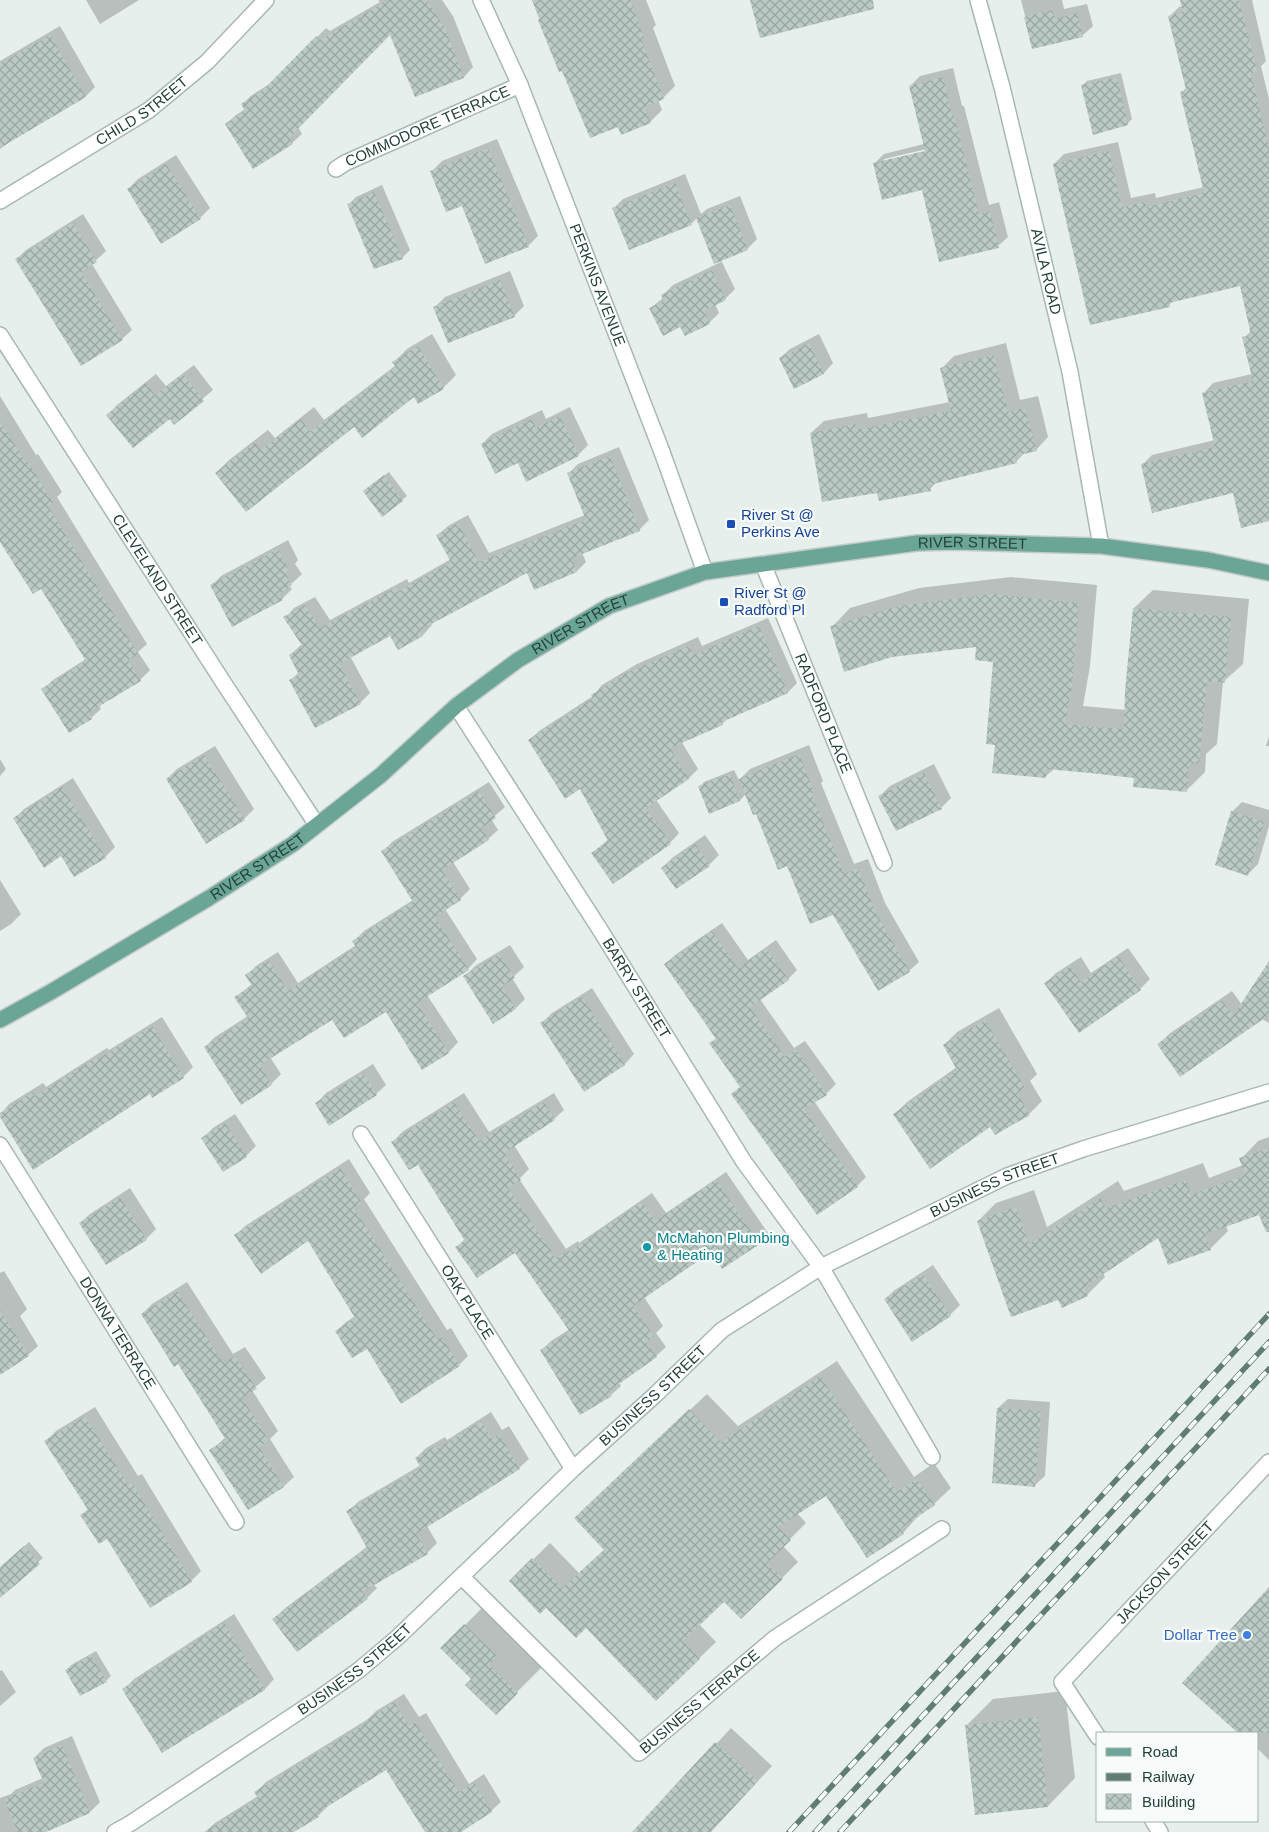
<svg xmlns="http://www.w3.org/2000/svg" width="1269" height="1832" viewBox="0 0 1269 1832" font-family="Arial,sans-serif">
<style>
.shadow{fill:#0003;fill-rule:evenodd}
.building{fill:url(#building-cross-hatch)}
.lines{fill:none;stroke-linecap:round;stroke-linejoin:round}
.minor-casing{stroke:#a8b8b2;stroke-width:18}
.major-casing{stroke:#c2cac8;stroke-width:18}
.minor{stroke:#fff;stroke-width:15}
.major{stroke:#6aa596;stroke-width:15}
.rail-casing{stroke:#5f7d75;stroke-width:5.5}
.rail{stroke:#f7fbf9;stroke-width:4;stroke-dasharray:11;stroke-linecap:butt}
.transit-dot{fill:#1a4fb4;stroke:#f7fbf9;stroke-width:2}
.culture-dot{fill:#0f9aa8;stroke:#f7fbf9;stroke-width:2}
.shop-dot{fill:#3f7fe0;stroke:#f7fbf9;stroke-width:2}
.labels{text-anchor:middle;stroke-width:4.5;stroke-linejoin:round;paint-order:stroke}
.street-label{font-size:15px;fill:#24423a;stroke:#f7fbf9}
.transit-label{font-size:15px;fill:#164399;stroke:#f7fbf9;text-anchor:start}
.culture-label{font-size:15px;fill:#0d838f;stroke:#f7fbf9;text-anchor:start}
.shop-label{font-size:15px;fill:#366cbe;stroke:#f7fbf9;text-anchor:end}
</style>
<defs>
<pattern id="building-cross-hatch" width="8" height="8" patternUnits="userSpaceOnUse" patternTransform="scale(1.25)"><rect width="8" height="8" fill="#bbcac4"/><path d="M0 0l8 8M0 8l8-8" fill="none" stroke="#98a6a0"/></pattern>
</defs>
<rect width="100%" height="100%" fill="#e6efeb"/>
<g class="shadow">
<polygon points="86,0 139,0 100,24"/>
<polygon points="378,0 442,0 453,16 473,67 464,77 416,96 391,33 298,127 302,134 292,143 226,124 236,115 245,109 242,104 252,95 274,81 326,28 330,31 380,2"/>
<polygon points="532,0 646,0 656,25 653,28 675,86 663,98 658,100 662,110 650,122 619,125 563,69 559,70"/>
<polygon points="1021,0 1062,0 1064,9 1087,4 1093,26 1083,35 1033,47"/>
<polygon points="1182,0 1252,0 1266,61 1261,66 1269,99 1269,520 1234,492 1142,465 1152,455 1215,440 1204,393 1213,383 1252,374 1244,338 1251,331 1241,284 1174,300 1169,305 1054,164 1064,154 1118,142 1131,198 1155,193 1156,198 1204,187 1182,92 1187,87 1170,16 1179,7 1183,6"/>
<polygon points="60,26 95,87 86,96 19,135 0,149 0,61"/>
<path d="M953,68L962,106H964L989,205L999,202L1008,237L998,246L923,189L874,164L884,154L924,144L910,86L920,76ZM931,148V150L884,162V159Z"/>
<polygon points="1121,73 1132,119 1127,124 1082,86 1087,81"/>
<polygon points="497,139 538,236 528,246 432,171 442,161"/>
<polygon points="176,155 210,208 200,218 128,189 138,179"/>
<polygon points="685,174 701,214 707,209 740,196 757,239 747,249 721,260 735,289 725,299 715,304 719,313 709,323 681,325 651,308 664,297 663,295 673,285 721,262 697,218 691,224 613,209 623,199"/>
<polygon points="382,185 410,250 402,258 348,205 356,197"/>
<polygon points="83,214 106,251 92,264 132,330 122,339 16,260 26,250"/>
<polygon points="510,271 524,306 514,316 435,307 445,297"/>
<polygon points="432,334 456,375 443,388 419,403 415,396 355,426 216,473 229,460 268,430 275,438 314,407 324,420 396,365 394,362 407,349"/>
<polygon points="819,334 833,363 824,373 780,358 790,349"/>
<polygon points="1006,343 1020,400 1038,396 1048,437 1036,450 1025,452 1016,462 938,481 930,489 878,491 811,433 824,421 867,413 868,418 950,402 941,369 954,356"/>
<polygon points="194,365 213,390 174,423 170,417 108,415 117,405 156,374 166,386"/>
<polygon points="0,396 36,455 38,454 62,492 57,497 147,644 138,652 150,670 140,680 99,705 101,709 91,718 43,689 53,680 86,659 41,587 0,540"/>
<polygon points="570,407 588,445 578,455 518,462 482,444 492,434 542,410 546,419"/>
<polygon points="619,447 649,520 639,530 582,553 586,562 577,571 528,571 431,623 432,625 423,635 398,648 391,634 350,656 370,693 360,703 291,680 299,672 290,655 302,644 285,618 294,608 315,597 330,620 407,579 409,583 451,559 438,535 448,526 468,515 489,553 585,515 569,473 578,464"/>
<polygon points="389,472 407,496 402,500 369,487"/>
<polygon points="288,540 298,560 295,564 302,574 289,586 292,589 282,599 211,586 221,576"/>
<polygon points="1011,577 1097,585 1090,666 1083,706 1126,710 1134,608 1153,590 1249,599 1243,664 1223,682 1217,744 1206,754 1205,772 1187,790 1136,776 1054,769 1045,777 996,744 994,660 978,646 832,627 850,608 919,588"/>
<polygon points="768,618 797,683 788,692 728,718 722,724 681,741 698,769 689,778 656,800 679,833 670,843 592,853 609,839 581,788 530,740 539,731 593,696 602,685 637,664 698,637 702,646"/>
<polygon points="1269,736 1269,746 1266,746"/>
<polygon points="809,745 823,781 821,783 854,864 868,859 885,903 919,962 909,971 834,914 788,864 746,794 740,800 710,812 700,787 704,782 734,770 739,780 750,769"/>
<polygon points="215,746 254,809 244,819 167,779 177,769"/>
<polygon points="0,759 6,769 0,776"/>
<polygon points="934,764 951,798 941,808 880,796 890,786"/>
<polygon points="73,778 115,847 105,857 75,875 62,855 15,818 24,809"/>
<polygon points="489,782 505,807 491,819 498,830 488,839 453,862 470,889 460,899 445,909 477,959 468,969 427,995 458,1042 449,1052 423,1068 386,1011 332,1018 270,1057 281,1074 271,1084 241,1103 205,1047 215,1037 248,1016 236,997 252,984 247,975 256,966 278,952 298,983 356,945 354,941 364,931 413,900 383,852 392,842"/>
<polygon points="1242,802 1269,810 1269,826 1258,864 1248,874 1232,812"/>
<polygon points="705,835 719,855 709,865 662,868 672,858"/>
<polygon points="0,880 21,914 11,924 0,931"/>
<polygon points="722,923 748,960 776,940 797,970 788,979 760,999 794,1048 805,1041 836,1084 826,1094 814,1101 866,1177 857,1186 733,1094 741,1086 711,1043 717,1038 666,964 675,955"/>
<polygon points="510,945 524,967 512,978 525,999 516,1008 465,976 475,966"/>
<polygon points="1128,948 1150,979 1140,989 1046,983 1056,973 1081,957 1091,973"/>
<polygon points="1269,963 1269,1023 1262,1019 1159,1044 1169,1034 1232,991 1242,1005"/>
<polygon points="592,988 634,1054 625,1064 584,1090 542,1023 552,1013"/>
<polygon points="999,1008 1037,1074 1030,1081 1042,1101 1029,1114 991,1125 894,1115 907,1102 957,1067 944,1045 957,1032"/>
<polygon points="162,1017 193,1067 183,1077 153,1096 150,1092 0,1115 9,1104 43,1083 46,1087 107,1048 109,1050"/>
<polygon points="373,1064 386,1085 376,1094 317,1103 326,1093"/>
<polygon points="464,1093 489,1132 554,1093 564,1110 554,1119 514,1145 529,1169 519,1179 566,1249 578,1241 579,1243 652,1193 666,1213 726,1172 768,1233 759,1243 711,1251 644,1297 663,1326 656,1333 666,1347 656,1356 619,1383 621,1386 611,1395 542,1350 551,1341 570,1329 515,1251 457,1247 465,1239 418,1163 393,1142 402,1132"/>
<polygon points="235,1114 256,1146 246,1156 203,1138 213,1128"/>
<polygon points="1269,1137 1269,1209 1226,1226 1228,1231 1210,1249 1159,1236 1103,1273 1105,1277 1087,1295 1059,1299 978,1221 996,1203 1034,1190 1047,1227 1118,1181 1124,1191 1203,1163 1209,1178 1243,1165 1241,1159 1258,1141"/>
<polygon points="349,1159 370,1193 364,1199 447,1330 451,1328 468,1356 459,1365 367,1347 337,1331 346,1322 355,1316 309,1240 236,1235 245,1226"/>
<polygon points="130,1188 156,1229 146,1239 80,1223 90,1214"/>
<polygon points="933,1265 960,1305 950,1315 885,1299 895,1290"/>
<polygon points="4,1271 27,1309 20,1316 38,1346 28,1355 0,1359 0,1273"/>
<polygon points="187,1282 233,1354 245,1347 266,1378 252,1390 278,1431 270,1439 294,1477 284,1486 211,1450 226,1437 179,1363 142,1314 152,1304"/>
<polygon points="837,1361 914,1477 934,1463 951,1488 934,1504 919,1515 903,1533 826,1495 797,1513 806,1523 783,1546 798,1562 782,1578 724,1600 699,1624 716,1642 656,1700 586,1626 546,1606 511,1581 550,1543 579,1573 605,1549 592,1502 707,1394 738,1426"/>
<polygon points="1008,1399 1050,1402 1045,1476 1035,1485 998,1408"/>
<polygon points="95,1407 138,1476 142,1474 201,1571 191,1581 108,1537 82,1515 88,1509 46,1441 56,1431"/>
<polygon points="491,1412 502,1430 509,1426 529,1459 519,1468 427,1526 437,1543 427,1553 373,1584 377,1588 367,1598 274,1619 284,1609 368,1546 348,1512 358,1502 421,1465 416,1458 426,1448 445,1437 447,1440"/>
<polygon points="29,1542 43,1558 0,1596 0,1569"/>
<polygon points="1269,1589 1269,1760 1258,1749 1258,1733 1240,1733 1184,1683"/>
<polygon points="492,1598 544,1665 496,1713 473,1679 442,1648"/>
<polygon points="234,1614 274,1679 265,1689 162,1751 124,1689 134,1679"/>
<polygon points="96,1651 111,1676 106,1681 67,1670 71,1665"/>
<polygon points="2,1670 16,1692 0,1706 0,1671"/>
<polygon points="1065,1691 1075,1778 1048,1806 976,1814 966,1726 993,1699"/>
<polygon points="404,1694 419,1717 426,1713 469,1784 484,1774 501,1802 491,1811 458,1832 427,1832 386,1768 328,1806 318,1816 292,1832 205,1832 215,1823 258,1796 256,1792 266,1782 368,1719 376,1711"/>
<polygon points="731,1728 772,1766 710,1832 634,1832"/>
<polygon points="72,1736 100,1802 90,1812 43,1832 0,1832 0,1798 11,1794 15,1790 43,1778 34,1758 44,1748"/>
</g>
<g class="building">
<polygon points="388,0 426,0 445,28 464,78 415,97 390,35 289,138 293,144 253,169 225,124 245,111 241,104 263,90 316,36 320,40"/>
<polygon points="532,0 630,0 644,38 641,39 664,99 644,107 651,123 621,135 618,127 590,138 562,71 559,72 538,20 540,19"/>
<polygon points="750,0 873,0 874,9 760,38"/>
<polygon points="1180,0 1239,0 1257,72 1251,73 1269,149 1269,521 1241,528 1233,493 1152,513 1141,464 1215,447 1202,393 1253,381 1242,337 1251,335 1240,286 1169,303 1170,307 1090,325 1053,164 1109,151 1122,207 1145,202 1146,207 1204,193 1180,92 1186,90 1168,16 1183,12"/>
<polygon points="1052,10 1055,19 1077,13 1083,37 1032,49 1024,17"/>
<polygon points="50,35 86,97 0,148 0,64"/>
<polygon points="943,77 952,116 954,115 979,214 990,211 999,248 939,262 922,190 882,200 873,163 925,151 909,86"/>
<polygon points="1117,77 1128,125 1093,135 1081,85"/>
<polygon points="488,148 529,247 485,264 462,206 446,212 430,171"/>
<polygon points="166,164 201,219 161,244 127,189"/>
<polygon points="675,183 692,225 629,250 612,208"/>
<polygon points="374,192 403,259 374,269 347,204"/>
<polygon points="730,205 748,250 714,264 696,218"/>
<polygon points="73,223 97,262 81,272 123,340 81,366 15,259"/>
<polygon points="712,270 726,300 704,311 710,324 685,336 680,327 663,336 649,308 664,301 661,295"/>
<polygon points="500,280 515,317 448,343 433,307"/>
<polygon points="809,343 824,374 794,389 779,358"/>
<polygon points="418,346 444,389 418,404 414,397 362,438 354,427 246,512 215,473 255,442 261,450 301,419 310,432 396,367 392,362"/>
<polygon points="994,355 1008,412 1025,408 1037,451 1015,456 1017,463 929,485 931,491 879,501 877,493 822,502 810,433 855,424 856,430 951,411 940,368"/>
<polygon points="183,374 204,401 174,425 170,419 133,448 106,415 146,383 155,395"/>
<polygon points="560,416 579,456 526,482 518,463 495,474 481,444 532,419 536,428"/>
<polygon points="0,421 26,463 28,462 53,503 48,506 138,654 128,660 141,681 88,713 92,719 69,733 41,689 86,661 41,589 33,594 0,542"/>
<polygon points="610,456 640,531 572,558 577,572 534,590 527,573 420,630 423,636 398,650 390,636 339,664 361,704 315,728 289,680 299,675 289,655 303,647 283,617 305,605 320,628 397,587 399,591 451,562 436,535 458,523 479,562 586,520 567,473"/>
<polygon points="384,475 403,501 382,517 363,491"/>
<polygon points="278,549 289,571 285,573 292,585 279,595 283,600 232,627 210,585"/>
<polygon points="992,594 1079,603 1072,686 1065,724 1095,727 1124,729 1125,691 1133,608 1231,617 1225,683 1207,681 1199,764 1189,763 1187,792 1133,787 1134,778 1090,773 1046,769 1046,778 992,773 995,745 986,744 993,662 975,660 976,647 892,657 844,672 830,626 899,606"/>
<polygon points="759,626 788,693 722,722 723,725 670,748 689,779 646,808 671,844 613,884 591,853 608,841 580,789 565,799 528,740 593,698 591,695 626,673 689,646 693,655"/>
<polygon points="799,754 814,792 811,793 844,874 858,868 876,913 910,972 878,991 833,915 810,924 787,866 778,870 756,814 753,815 739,779"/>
<polygon points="204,755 245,820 206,844 166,779"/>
<polygon points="924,773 942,809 896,831 878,796"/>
<polygon points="730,774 740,801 709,814 698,786"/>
<polygon points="62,787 106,858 74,877 61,856 44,868 13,818"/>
<polygon points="479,791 496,818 481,828 489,840 442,870 461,900 435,917 469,970 417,1003 449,1053 422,1070 386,1012 344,1038 332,1020 260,1065 272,1085 241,1105 204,1047 248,1018 234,997 252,986 245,975 268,960 288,991 356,947 352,941 413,902 381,851"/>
<polygon points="1231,811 1264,822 1248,876 1215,865"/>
<polygon points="695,844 710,866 676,889 661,868"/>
<polygon points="712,931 738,968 766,948 789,980 750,1007 785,1057 796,1049 827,1095 804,1109 858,1187 817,1215 731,1094 740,1087 709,1043 716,1039 664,964"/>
<polygon points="499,954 515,978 502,986 516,1009 493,1024 463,976"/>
<polygon points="1118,956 1141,990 1079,1033 1044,983 1070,966 1081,982"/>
<polygon points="1269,961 1269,1015 1180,1077 1157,1044 1222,1000 1233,1016"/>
<polygon points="582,996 625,1065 584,1092 540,1023"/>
<polygon points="985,1020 1025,1088 1017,1093 1030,1115 995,1135 990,1127 930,1169 893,1114 957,1070 943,1045"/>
<polygon points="152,1026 184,1078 152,1098 150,1094 33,1170 0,1117 0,1113 33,1092 35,1096 97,1057 98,1059"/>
<polygon points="363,1073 377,1095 329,1126 315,1103"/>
<polygon points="454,1102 479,1141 544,1102 555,1120 504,1153 521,1180 508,1188 556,1258 568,1250 569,1252 642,1202 655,1221 716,1180 760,1244 722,1269 711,1252 633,1306 654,1336 646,1342 657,1357 609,1391 612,1396 580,1415 540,1350 570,1332 515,1253 477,1278 455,1247 465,1241 418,1165 409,1170 391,1142"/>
<polygon points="225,1123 247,1157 223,1172 201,1138"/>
<polygon points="1269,1148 1269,1232 1266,1232 1259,1215 1205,1234 1211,1250 1168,1265 1158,1238 1084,1287 1088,1296 1062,1308 1058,1300 1011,1317 977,1221 1016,1207 1029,1244 1100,1198 1106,1208 1186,1180 1191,1195 1245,1175 1239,1158"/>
<polygon points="340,1168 362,1203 354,1208 437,1339 441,1336 460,1366 401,1404 367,1349 352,1358 335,1331 355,1318 308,1241 261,1274 234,1235"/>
<polygon points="120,1197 147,1240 106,1265 79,1223"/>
<polygon points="923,1274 951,1316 912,1342 884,1299"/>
<polygon points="177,1291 223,1363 235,1356 257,1389 242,1398 269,1441 259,1447 284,1487 248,1510 209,1450 226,1440 178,1364 174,1367 141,1314"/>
<polygon points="0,1310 29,1356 0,1375"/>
<polygon points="820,1376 897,1492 917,1479 935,1505 900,1529 904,1534 867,1558 826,1496 778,1527 791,1540 767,1563 783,1579 741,1619 724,1602 683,1641 700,1659 656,1701 586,1628 576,1638 546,1608 540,1614 509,1581 532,1558 562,1588 604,1550 574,1518 689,1409 721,1442"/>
<polygon points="997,1408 1041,1411 1035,1487 992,1483"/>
<polygon points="85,1416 128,1485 132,1483 192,1582 150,1608 107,1539 99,1544 80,1515 88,1510 44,1441"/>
<polygon points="481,1421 492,1439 499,1434 520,1469 416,1534 428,1554 362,1592 368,1599 297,1652 272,1619 367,1548 346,1511 421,1468 415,1458 435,1446 437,1449"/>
<polygon points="24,1546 40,1564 0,1598 0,1567"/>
<polygon points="1269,1587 1269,1733 1238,1733 1182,1683"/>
<polygon points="224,1623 265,1690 162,1753 122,1689"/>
<polygon points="464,1624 497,1656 489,1665 518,1693 496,1715 465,1685 471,1679 440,1648"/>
<polygon points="91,1655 107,1682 80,1696 65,1670"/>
<polygon points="394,1702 409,1726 415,1722 459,1792 474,1783 492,1812 461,1832 425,1832 386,1770 317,1813 319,1817 294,1832 204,1832 258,1798 254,1792 366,1723 365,1721"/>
<polygon points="1038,1717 1048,1807 975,1815 965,1725"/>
<polygon points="715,1742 758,1781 711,1832 632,1832"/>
<polygon points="62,1745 90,1813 46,1832 18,1832 4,1799 44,1783 33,1758"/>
</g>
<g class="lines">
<defs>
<g id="minor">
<path id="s1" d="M481,0L520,85L662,452L705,572"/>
<path id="s2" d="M978,0L1002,87L1070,372L1101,546"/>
<path id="s3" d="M336,169L345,163L520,85"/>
<path id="s4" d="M0,201L149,110L207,62L266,0"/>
<path id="s5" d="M0,335L225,685L317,825"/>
<path id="s6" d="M763,564L884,863"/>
<path id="s7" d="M456,706L599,928L744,1162L821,1267L932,1457"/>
<path id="s8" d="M361,1134L573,1469"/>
<path id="s9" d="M0,1145L236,1522"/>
<path id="s10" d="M462,1577L639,1753L775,1638L942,1529"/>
<path id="s11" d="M1098,1737L1062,1682L1269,1462"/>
<polyline points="1153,1821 1160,1832"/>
<path id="s12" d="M115,1832L131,1823L318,1699L359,1670L398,1637L573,1469L655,1395L722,1330L821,1267L1007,1176L1083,1149L1269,1092"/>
</g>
<g id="major">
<path id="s13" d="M0,1020L49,993L209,898L293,844L381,775L456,706L518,660L609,606L705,572L917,543L955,542L1101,546L1208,560L1269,573"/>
</g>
</defs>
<use href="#minor" class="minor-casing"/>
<use href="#major" class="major-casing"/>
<use href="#minor" class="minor"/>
<use href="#major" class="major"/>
<defs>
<g id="rail">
<polyline points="789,1832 1084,1515 1269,1314"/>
<polyline points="815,1832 1269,1342"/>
<polyline points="840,1832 1269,1369"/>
</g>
</defs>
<use href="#rail" class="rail-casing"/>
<use href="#rail" class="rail"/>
</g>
<g class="transit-dot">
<rect x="726" y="519" width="10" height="10" rx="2.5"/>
<rect x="719" y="597" width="10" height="10" rx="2.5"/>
</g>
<circle class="culture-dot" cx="647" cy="1247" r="5"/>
<circle class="shop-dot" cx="1247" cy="1635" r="5"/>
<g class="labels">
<g class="street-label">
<text dy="5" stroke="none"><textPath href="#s4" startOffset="168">CHILD STREET</textPath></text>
<text dy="5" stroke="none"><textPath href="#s3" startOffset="101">COMMODORE TERRACE</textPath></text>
<text dy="5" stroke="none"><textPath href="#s2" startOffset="280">AVILA ROAD</textPath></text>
<text dy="5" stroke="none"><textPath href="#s1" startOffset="308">PERKINS AVENUE</textPath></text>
<text dy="5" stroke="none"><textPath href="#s13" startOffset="1110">RIVER STREET</textPath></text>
<text dy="5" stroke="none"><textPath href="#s5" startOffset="291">CLEVELAND STREET</textPath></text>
<text dy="5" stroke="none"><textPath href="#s13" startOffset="705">RIVER STREET</textPath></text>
<text dy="5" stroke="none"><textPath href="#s6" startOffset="161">RADFORD PLACE</textPath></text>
<text dy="5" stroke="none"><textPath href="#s13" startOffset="300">RIVER STREET</textPath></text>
<text dy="5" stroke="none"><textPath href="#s7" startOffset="335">BARRY STREET</textPath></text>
<text dy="5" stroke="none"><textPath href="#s12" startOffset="1100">BUSINESS STREET</textPath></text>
<text dy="5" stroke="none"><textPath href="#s8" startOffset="199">OAK PLACE</textPath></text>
<text dy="5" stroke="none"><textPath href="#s9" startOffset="222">DONNA TERRACE</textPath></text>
<text dy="5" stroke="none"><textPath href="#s12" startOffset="695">BUSINESS STREET</textPath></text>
<text dy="5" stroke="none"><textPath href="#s11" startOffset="216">JACKSON STREET</textPath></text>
<text dy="5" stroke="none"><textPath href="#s12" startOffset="290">BUSINESS STREET</textPath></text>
<text dy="5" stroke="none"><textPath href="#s10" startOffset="329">BUSINESS TERRACE</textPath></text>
</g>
<g class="transit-label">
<text x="741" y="520">River St @<tspan x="741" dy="17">Perkins Ave</tspan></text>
<text x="734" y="598">River St @<tspan x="734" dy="17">Radford Pl</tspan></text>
</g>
<g class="culture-label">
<text x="657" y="1243">McMahon Plumbing<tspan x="657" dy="17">&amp; Heating</tspan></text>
</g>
<g class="shop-label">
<text x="1237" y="1640">Dollar Tree</text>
</g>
</g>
<rect x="1096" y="1732" width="162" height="90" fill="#f7fbf9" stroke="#a3b1ad"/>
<rect x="1106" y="1748" width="25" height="8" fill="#6aa596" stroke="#a3b1ad"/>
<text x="1142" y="1757" font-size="15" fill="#24423a">Road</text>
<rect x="1106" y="1773" width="25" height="8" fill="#5f7d75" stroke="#a3b1ad"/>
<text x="1142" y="1782" font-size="15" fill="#24423a">Railway</text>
<rect x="1106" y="1794" width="25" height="15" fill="url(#building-cross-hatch)" stroke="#a3b1ad"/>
<text x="1142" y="1807" font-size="15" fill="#24423a">Building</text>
</svg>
